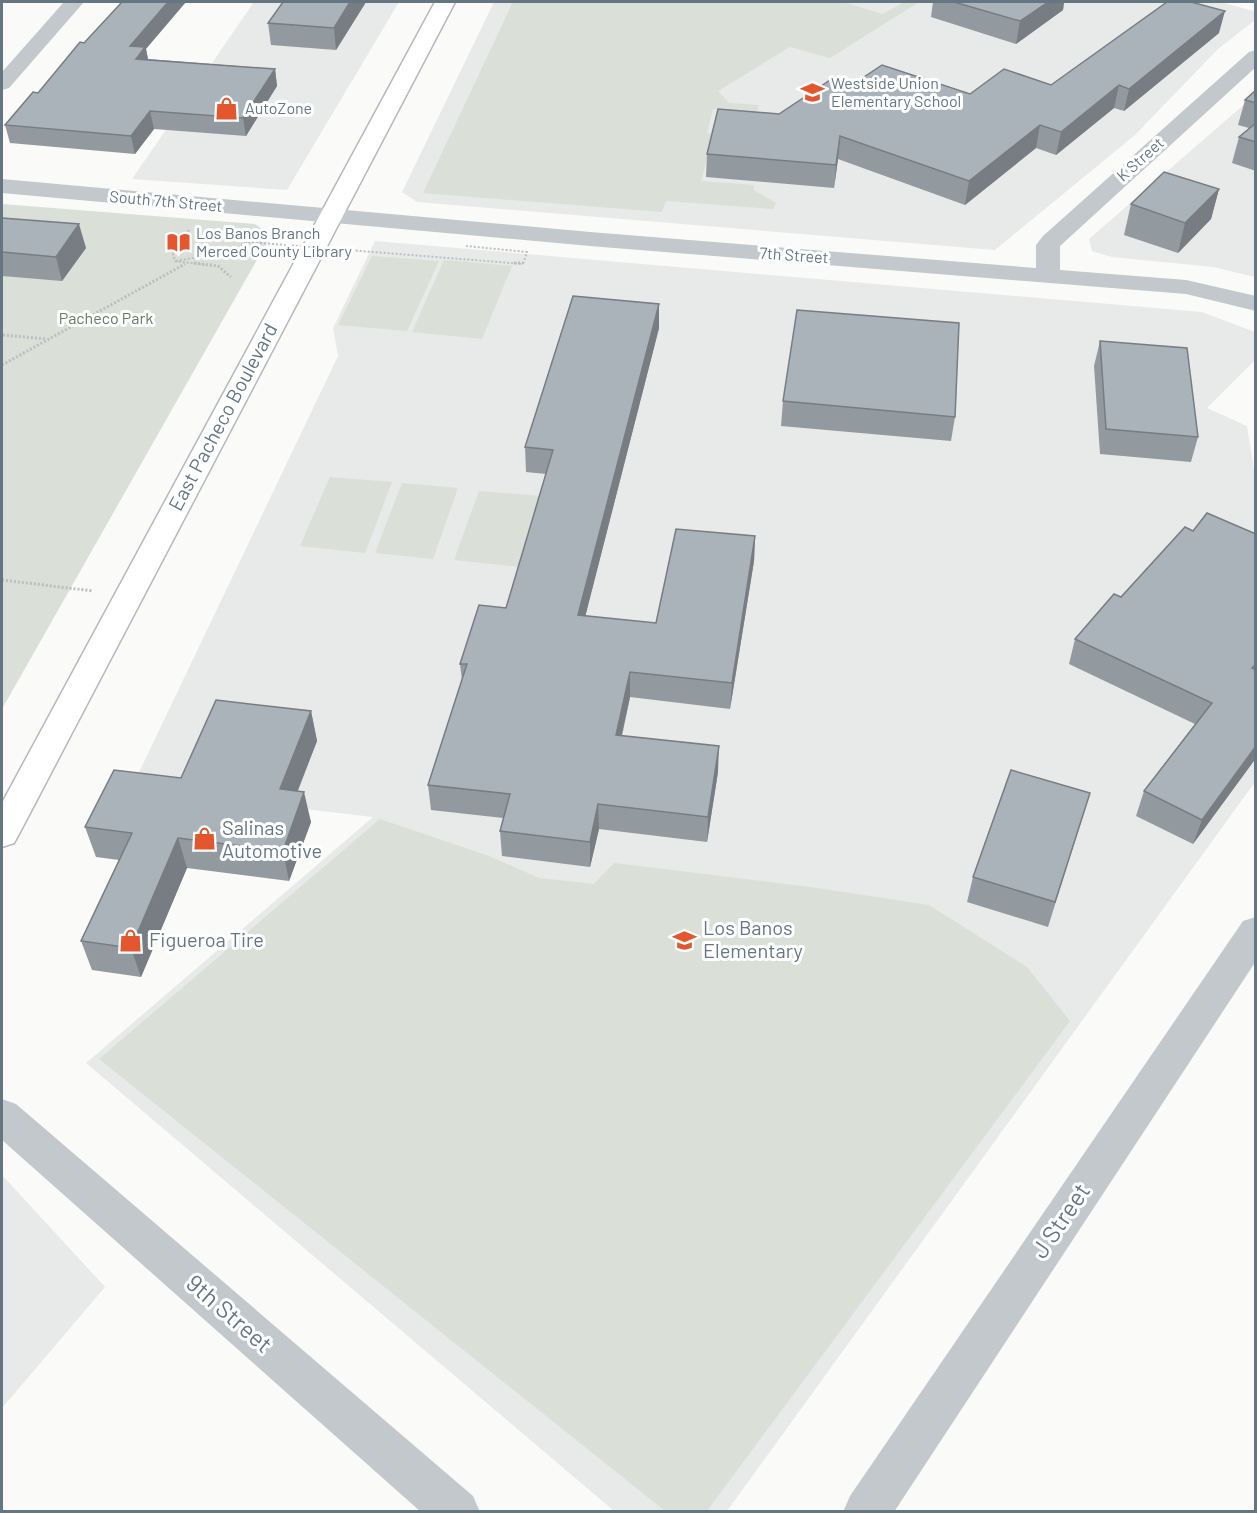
<svg xmlns="http://www.w3.org/2000/svg" width="1257" height="1513" viewBox="0 0 1257 1513" font-family="Barlow,sans-serif">
<style>
.built{fill:#e8e9e9}
.green{fill:#dadfd7}
.lines{fill:none;stroke-linecap:round;stroke-linejoin:round}
.highway-casing{stroke:#b4b9bd;stroke-width:3}
.path-far1{stroke:#bbbfc2;stroke-width:2;stroke-dasharray:2 2;stroke-linecap:butt}
.path{stroke:#bbbfc2;stroke-width:3;stroke-dasharray:2 2;stroke-linecap:butt}
.minor{fill:#c3c8cc;fill-rule:evenodd}
.highway{fill:#fff;fill-rule:evenodd}
.path-bridge-far1{stroke:#bbbfc2;stroke-width:2;stroke-dasharray:2 2;stroke-linecap:butt}
.path-bridge{stroke:#bbbfc2;stroke-width:3;stroke-dasharray:2 2;stroke-linecap:butt}
.wall{fill:#929a9f}
.shaded-wall{fill:#777d82}
.building{fill:#aab3b9;stroke:#777d82;stroke-width:1.5}
.labels{text-anchor:middle;stroke-width:6;stroke-linejoin:round;paint-order:stroke}
.far-poi-label{font-size:16px;fill:#657683;stroke:#fff;text-anchor:start}
.far-street-label{font-size:16px;fill:#657683;stroke:#fff}
.far-park-label{font-size:16px;fill:#687a64;stroke:#fff}
.street-label{font-size:20px;fill:#657683;stroke:#fff}
.poi-label{font-size:20px;fill:#657683;stroke:#fff;text-anchor:start}
.near-street-label{font-size:24px;fill:#657683;stroke:#fff}
</style>
<rect width="100%" height="100%" fill="#fafaf8"/>
<g class="built">
<polygon points="254,2 399,2 287,190 132,179"/>
<polygon points="494,2 1220,2 1254,11 1255,20 1218,49 1135,135 995,250 417,202 402,192"/>
<polygon points="1255,95 1255,277 1213,267 1112,257 1092,251 1089,239"/>
<polygon points="375,241 1202,312 1255,332 1255,360 1207,408 1247,426 1255,475 1255,782 727,1511 614,1511 86,1063 373,817 131,789 338,356 333,328"/>
<polygon points="2,1175 105,1287 2,1408"/>
</g>
<g class="green">
<polygon points="513,2 843,2 883,14 904,2 919,2 830,58 790,47 718,91 729,103 759,105 757,112 713,109 707,133 713,134 701,181 754,185 754,190 776,203 773,209 666,201 662,212 423,193"/>
<polygon points="2,204 255,224 271,235 2,709"/>
<polygon points="372,256 439,261 407,331 338,325"/>
<polygon points="444,260 512,266 482,339 412,332"/>
<polygon points="330,477 392,482 365,553 300,546"/>
<polygon points="402,483 458,488 433,559 375,553"/>
<polygon points="479,491 542,496 520,567 454,560"/>
<polygon points="380,819 489,856 539,878 594,884 614,863 810,887 929,905 1027,967 1070,1021 707,1511 665,1511 99,1059"/>
</g>
<g class="lines">
<defs>
<polygon id="highway" points="435,2 455,2 19,834 14,843 2,847 2,803"/>
</defs>
<use href="#highway" class="highway-casing"/>
<g class="path-far1">
<polyline points="189,230 173,254 175,261 207,265"/>
<polyline points="176,261 236,250 249,240"/>
</g>
<g class="path">
<polyline points="194,263 218,266 231,277"/>
<polyline points="3,335 47,339"/>
<polyline points="2,365 185,264"/>
<polyline points="2,580 93,591"/>
</g>
<g class="minor">
<polygon points="64,2 84,2 9,88 2,90 2,72"/>
<polygon points="1256,50 1256,67 1060,246 1060,270 1186,280 1256,296 1256,311 1186,294 590,246 2,193 2,179 590,232 1036,268 1036,245 1043,236 1249,52"/>
<polygon points="1256,917 1256,961 894,1512 843,1512 850,1496 1243,921"/>
<polygon points="2,1099 16,1104 473,1496 480,1512 421,1512 2,1140"/>
</g>
<use href="#highway" class="highway"/>
<path class="path-bridge-far1" d="M249,240L245,233C230,227 215,228 204,241L207,248C223,253 235,252 248,242L523,264L527,252L466,246"/>
<polyline class="path-bridge" points="514,263 523,263"/>
</g>
<g class="wall">
<polygon points="283,2 366,2 336,50 271,45 268,23"/>
<polygon points="933,2 1064,2 1063,10 1016,44 931,17"/>
<polygon points="1219,33 1124,111 1114,108 1056,155 1036,148 965,205 838,159 834,188 706,177 707,154 779,114 855,83 970,94 1051,85"/>
<polygon points="84,43 146,49 148,59 275,69 277,86 246,136 154,129 135,154 10,143 5,125 38,93"/>
<polygon points="1256,90 1256,171 1232,163 1239,137 1249,128 1238,125 1245,100"/>
<polygon points="1219,189 1211,219 1178,253 1124,235 1131,204"/>
<polygon points="2,218 86,248 62,281 2,276"/>
<polygon points="659,328 585,616 656,623 755,536 754,561 730,709 630,697 622,736 718,772 707,842 599,829 590,867 502,856 500,831 503,818 431,810 428,785 462,680 460,664 506,608 546,474 526,472 525,447"/>
<polygon points="1100,341 1198,437 1191,462 1100,454 1094,366"/>
<polygon points="783,401 955,417 951,441 781,426"/>
<polygon points="1193,531 1256,534 1256,758 1193,844 1136,816 1144,791 1195,724 1069,664 1075,639"/>
<polygon points="311,711 317,741 297,791 311,822 289,881 187,868 141,977 92,970 81,941 119,860 96,857 85,827"/>
<polygon points="1090,793 1048,927 967,902 973,877"/>
</g>
<g class="shaded-wall">
<polygon points="168,2 186,2 146,49 149,64 140,76 130,46"/>
<polygon points="350,2 366,2 336,50 334,28"/>
<polygon points="1048,2 1064,2 1063,10 1016,44 1020,21"/>
<polygon points="1225,11 1219,33 1124,111 1129,89"/>
<polygon points="275,69 277,86 246,136 243,118"/>
<polygon points="1119,85 1114,108 1056,155 1061,132"/>
<polygon points="150,111 154,129 135,154 131,136"/>
<polygon points="1040,125 1036,148 965,205 969,181"/>
<polygon points="840,136 838,159 834,188 836,165"/>
<polygon points="1219,189 1211,219 1178,253 1185,223"/>
<polygon points="79,224 86,248 62,281 56,257"/>
<polygon points="659,304 659,328 579,641 578,615"/>
<polygon points="755,536 754,561 730,709 732,683"/>
<polygon points="630,672 630,697 616,760 616,735"/>
<polygon points="311,711 317,741 287,819 280,789"/>
<polygon points="719,746 718,772 707,842 708,817"/>
<polygon points="1256,746 1256,758 1193,844 1202,820"/>
<polygon points="304,792 311,822 289,881 283,851"/>
<polygon points="598,804 599,829 590,867 590,842"/>
<polygon points="178,838 187,868 141,977 131,948"/>
</g>
<g class="building">
<polygon points="122,2 168,2 130,46 145,47 136,59 275,69 243,118 150,111 131,136 5,125 33,92 38,93 80,42 84,43"/>
<polygon points="283,2 350,2 334,28 268,23"/>
<polygon points="954,2 1048,2 1020,21"/>
<polygon points="1167,2 1191,2 1225,11 1129,89 1119,85 1061,132 1040,125 969,181 840,136 836,165 707,154 718,109 779,114 836,76 855,83 882,65 970,94 1004,69 1051,85"/>
<polygon points="1256,90 1256,103 1245,100"/>
<polygon points="1256,123 1256,142 1239,137"/>
<polygon points="1164,172 1219,189 1185,223 1131,204"/>
<polygon points="2,218 79,224 56,257 2,252"/>
<polygon points="573,296 659,304 578,615 656,623 676,529 755,536 732,683 630,672 616,735 719,746 708,817 598,804 590,842 500,831 510,794 428,785 467,664 460,664 479,605 506,608 553,450 525,447"/>
<polygon points="797,310 959,323 955,417 783,401"/>
<polygon points="1100,341 1187,348 1198,437 1106,429"/>
<polygon points="1207,513 1256,534 1256,664 1252,668 1256,670 1256,746 1202,820 1144,791 1212,703 1075,639 1114,594 1121,597 1185,527 1193,531"/>
<polygon points="216,700 311,711 280,789 304,792 283,851 178,838 131,948 81,941 132,833 85,827 114,770 181,778"/>
<polygon points="1011,770 1090,793 1055,902 973,877"/>
</g>
<defs>
<symbol id="school-bare" viewBox="-9 -9 18 18"><path d="M0-5L7-2L0 1L-7-2ZM-4 1L0 2.5L4 1V4Q0 6-4 4Z" fill="#e4572e" stroke="#fff" stroke-width="2.5" paint-order="stroke"/></symbol>
<symbol id="shop-bare" viewBox="-9 -9 18 18"><path d="M-5-2.5h2.3a2.7 3.5 0 0 1 5.4 0H5L5.5 6h-11ZM-1.5-2.5h3a1.5 2.3 0 0 0-3 0Z" fill="#e4572e" stroke="#fff" stroke-width="2.5" paint-order="stroke"/></symbol>
<symbol id="library-bare" viewBox="-9 -9 18 18"><path d="M-6-4Q-3-5.5-.7-3.5V5Q-3 3-6 4ZM6-4Q3-5.5 .7-3.5V5Q3 3 6 4Z" fill="#e4572e" stroke="#fff" stroke-width="2.5" paint-order="stroke"/></symbol>
</defs>
<g fill-rule="evenodd">
<use href="#school-bare" x="796" y="76" width="33" height="33"/>
<use href="#shop-bare" x="210" y="92" width="33" height="33"/>
<use href="#library-bare" x="162" y="226" width="33" height="33"/>
<use href="#shop-bare" x="188" y="822" width="33" height="33"/>
<use href="#shop-bare" x="114" y="924" width="33" height="33"/>
<use href="#school-bare" x="668" y="924" width="33" height="33"/>
</g>
<g class="labels">
<g class="far-poi-label">
<text x="831" y="89">Westside Union<tspan x="831" dy="18">Elementary School</tspan></text>
<text x="245" y="114">AutoZone</text>
<text x="196" y="239">Los Banos Branch<tspan x="196" dy="18">Merced County Library</tspan></text>
</g>
<g class="far-street-label">
<text transform="translate(1140 159) rotate(-42)" y="6">K Street</text>
<text transform="translate(166 201) rotate(5)" y="6">South 7th Street</text>
<text transform="translate(794 255) rotate(4)" y="6">7th Street</text>
</g>
<g class="far-park-label">
<text x="106" y="324">Pacheco Park</text>
</g>
<g class="street-label">
<text transform="translate(223 417) rotate(-62)" y="7">East Pacheco Boulevard</text>
</g>
<g class="poi-label">
<text x="222" y="835">Salinas<tspan x="222" dy="23">Automotive</tspan></text>
<text x="703" y="935">Los Banos<tspan x="703" dy="23">Elementary</tspan></text>
<text x="149" y="947">Figueroa Tire</text>
</g>
<g class="near-street-label">
<text transform="translate(1061 1221) rotate(-56)" y="8">J Street</text>
<text transform="translate(229 1314) rotate(41)" y="8">9th Street</text>
</g>
</g>
<rect width="1257" height="1513" fill="none" stroke="#657683" stroke-width="6"/>
</svg>
